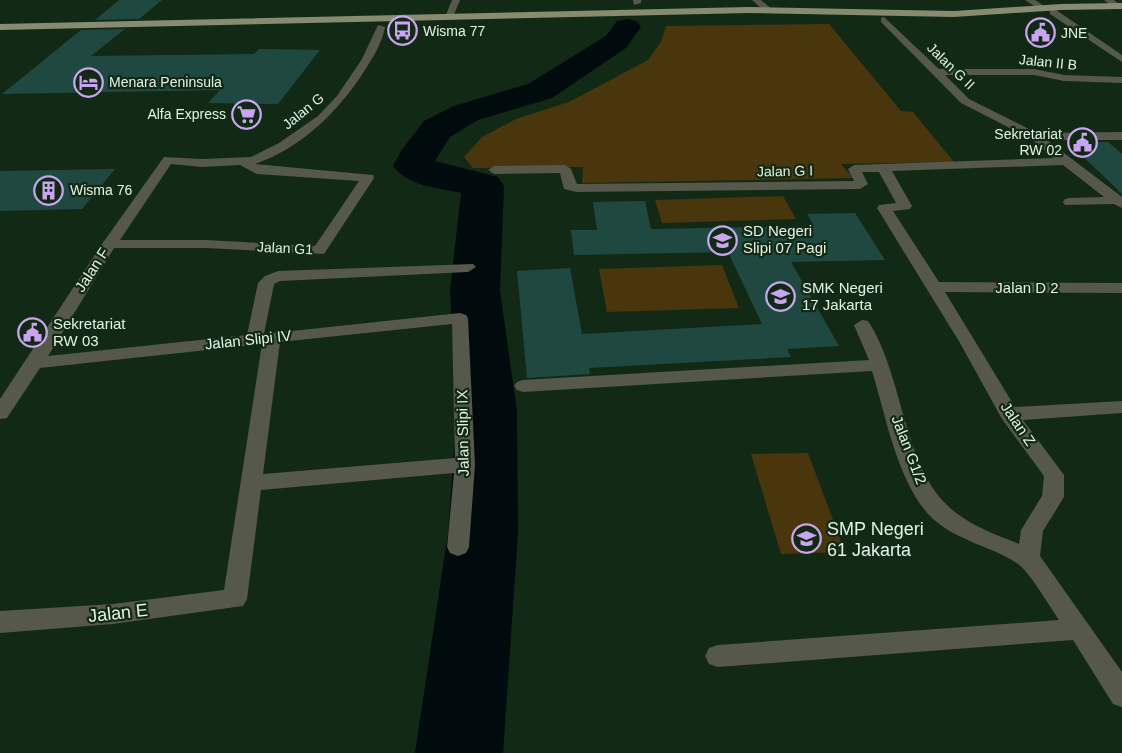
<svg xmlns="http://www.w3.org/2000/svg" width="1122" height="753" viewBox="0 0 1122 753" font-family="Arial,sans-serif">
<style>
.green{fill:#49360d}
.lines{fill:none;stroke-linecap:round;stroke-linejoin:round}
.river{fill:#010b0e;fill-rule:evenodd}
.building{fill:#1f4940}
.street{fill:#55584a;fill-rule:evenodd}
.primary{fill:#878b6f;fill-rule:evenodd}
.labels{text-anchor:middle;stroke-width:4.5;stroke-linejoin:round;paint-order:stroke}
.far-poi-label{font-size:14px;fill:#e4f3e5;stroke:#122a15;text-anchor:start}
.far-street-label{font-size:14px;fill:#e4f3e5;stroke:#122a15}
.poi-label{font-size:15px;fill:#e4f3e5;stroke:#122a15;text-anchor:start}
.street-label{font-size:15px;fill:#e4f3e5;stroke:#122a15}
.near-poi-label{font-size:18px;fill:#e4f3e5;stroke:#122a15;text-anchor:start}
.near-street-label{font-size:18px;fill:#e4f3e5;stroke:#122a15}
</style>
<rect width="100%" height="100%" fill="#122a15"/>
<g class="green">
<polygon points="829,24 901,111 913,112 954,162 841,164 853,178 582,183 583,167 473,168 464,157 482,137 516,119 569,102 648,60 661,42 666,26"/>
<polygon points="783,196 796,219 662,223 655,200"/>
<polygon points="722,265 739,308 607,312 599,269"/>
<polygon points="808,453 845,552 781,554 751,454"/>
</g>
<g class="lines">
<path class="river" d="M627,19L637,21L641,27L626,48L552,98L478,120L450,137L435,161L498,177L504,186L500,291L517,411L518,533L503,753H415L448,533L457,411L450,291L461,193C439,188 407,186 393,166L401,151L424,121L454,106L528,84L606,36L617,21Z"/>
</g>
<g class="building">
<polygon points="119,0 162,0 139,19 95,20"/>
<polygon points="125,29 91,56 254,54 259,49 320,50 278,104 208,103 220,90 2,94 81,30"/>
<polygon points="1068,142 1108,142 1122,154 1122,194"/>
<polygon points="115,169 82,209 0,211 0,171"/>
<polygon points="645,201 651,229 814,226 807,214 855,213 885,260 791,262 839,346 787,349 791,357 589,368 590,374 527,378 517,271 570,268 582,334 762,324 728,252 574,255 571,230 597,230 593,202"/>
</g>
<g class="lines">
<g class="street">
<polygon points="452,0 460,0 453,17 449,20 445,17"/>
<polygon points="633,0 641,0 641,3 634,5"/>
<polygon points="752,0 761,0 774,11 767,13"/>
<polygon points="1025,0 1035,0 1047,8 1040,10"/>
<polygon points="1104,0 1114,0 1121,6 1114,8"/>
<polygon points="1050,10 1056,10 1122,55 1122,62 1050,14"/>
<path d="M884,17L939,69H1034L1064,75L1122,77V83L1064,81L1034,75H945L969,99L1037,133L1122,132V140H1047L1122,197V208L1114,204L1065,205L1063,202L1065,199L1070,198L1104,197L1063,165L892,171L912,206L910,209L893,211L939,282L1122,283V293L945,292L1015,407L1122,401V413L1023,420L1064,475V497L1043,531L1040,556L1122,672V707L1113,704L1073,640L718,667L709,664L705,656L709,648L718,645L1059,620C1050,607 1029,571 1018,564C992,546 959,542 933,519C898,486 886,416 872,371L523,392L517,390L514,386L517,382L523,380L869,360L854,325L862,320L868,321C903,374 902,461 947,505C966,524 994,534 1019,544L1021,530L1042,496L1044,476L1002,419L960,343L877,208L879,205L896,203L879,172H862L868,184L860,189L577,192L564,189L560,173L494,174L488,170L494,166L565,165L571,169L577,184L854,181L848,169L854,165L1054,158L1031,139L961,103L881,22V18Z"/>
<path d="M378,25L385,27C382,44 372,59 363,73C337,113 301,148 255,164L373,175L374,178L324,254L206,248H114L48,356L247,335L258,283L265,276L278,271L473,264L476,267L468,272L280,281L274,284L264,334L460,313L466,315L468,318L475,465L469,547L466,553L458,556L450,553L447,547L454,473L261,490L247,599L243,606L113,624L0,633V611L113,604L224,590L262,344L40,368L7,418L0,419V399L102,244L164,157L202,159L251,157L279,143L318,116L337,96L362,59ZM171,164L202,167L240,165L257,174L359,181L315,246L206,240H120ZM452,324L455,458L263,474L280,342Z"/>
</g>
<polygon class="primary" points="1122,3 1122,9 1061,10 954,17 749,13 0,30 0,24 749,7 954,11 1061,4"/>
</g>
<defs>
<symbol id="bus-ring" viewBox="-11 -11 22 22"><circle r="9.5" fill="#122a15" stroke="#c8a5ee" stroke-width="1.5"/><path d="M-5-6H5V4H4V6H2V4H-2V6H-4V4H-5ZM-3.5-4V0h7V-4ZM-3.5 1.2v1.5H-2V1.2ZM2 1.2v1.5H3.5V1.2Z" fill="#c8a5ee"/></symbol>
<symbol id="civic-ring" viewBox="-11 -11 22 22"><circle r="9.5" fill="#122a15" stroke="#c8a5ee" stroke-width="1.5"/><path d="M-.6-6.5H3V-4.5H.6V-3L4-1V1h2V6H-6V1h2V-1L-.6-3ZM-1.2 2.5V6h2.4V2.5Z" fill="#c8a5ee"/></symbol>
<symbol id="hotel-ring" viewBox="-11 -11 22 22"><circle r="9.5" fill="#122a15" stroke="#c8a5ee" stroke-width="1.5"/><path d="M-6-4.5h1.5V1H6V5H4.5V3h-9V5H-6ZM-4 0a1.8 1.8 0 1 1 3.6 0ZM.5 0V-2.5h3Q6-2.5 6 0Z" fill="#c8a5ee"/></symbol>
<symbol id="supermarket-ring" viewBox="-11 -11 22 22"><circle r="9.5" fill="#122a15" stroke="#c8a5ee" stroke-width="1.5"/><path d="M-6-5.5h2.5l.6 2H6L4.5 2H-2.5L-4.4-4H-6ZM-1.5 3.2a1.3 1.3 0 1 0 .1 0ZM3 3.2a1.3 1.3 0 1 0 .1 0Z" fill="#c8a5ee"/></symbol>
<symbol id="building-ring" viewBox="-11 -11 22 22"><circle r="9.5" fill="#122a15" stroke="#c8a5ee" stroke-width="1.5"/><path d="M-4-6H4V6H1V3H-1V6H-4ZM-2.5-4.3h1.7v1.8h-1.7ZM.8-4.3h1.7v1.8H.8ZM-2.5-1h1.7V.8h-1.7ZM.8-1h1.7V.8H.8Z" fill="#c8a5ee"/></symbol>
<symbol id="school-ring" viewBox="-11 -11 22 22"><circle r="9.5" fill="#122a15" stroke="#c8a5ee" stroke-width="1.5"/><path d="M0-5L7-2L0 1L-7-2ZM-4 1L0 2.5L4 1V4Q0 6-4 4Z" fill="#c8a5ee"/></symbol>
</defs>
<g fill-rule="evenodd">
<use href="#bus-ring" x="386" y="14" width="33" height="33"/>
<use href="#civic-ring" x="1024" y="16" width="33" height="33"/>
<use href="#hotel-ring" x="72" y="66" width="33" height="33"/>
<use href="#supermarket-ring" x="230" y="98" width="33" height="33"/>
<use href="#civic-ring" x="1066" y="126" width="33" height="33"/>
<use href="#building-ring" x="32" y="174" width="33" height="33"/>
<use href="#school-ring" x="706" y="224" width="33" height="33"/>
<use href="#school-ring" x="764" y="280" width="33" height="33"/>
<use href="#civic-ring" x="16" y="316" width="33" height="33"/>
<use href="#school-ring" x="790" y="522" width="33" height="33"/>
</g>
<g class="labels">
<g class="far-poi-label">
<text x="423" y="36">Wisma 77</text>
<text x="1061" y="38">JNE</text>
<text x="109" y="87">Menara Peninsula</text>
<text x="226" y="119" text-anchor="end">Alfa Express</text>
<text x="1062" y="139" text-anchor="end">Sekretariat<tspan x="1062" dy="16">RW 02</tspan></text>
<text x="70" y="195">Wisma 76</text>
</g>
<g class="far-street-label">
<text transform="translate(1048 62) rotate(6)" y="5">Jalan II B</text>
<text transform="translate(951 66) rotate(44)" y="5">Jalan G II</text>
<text transform="translate(303 111) rotate(-39)" y="5">Jalan G</text>
<text transform="translate(785 171) rotate(-1)" y="5">Jalan G I</text>
<text transform="translate(285 248) rotate(3)" y="5">Jalan G1</text>
</g>
<g class="poi-label">
<text x="743" y="236">SD Negeri<tspan x="743" dy="17">Slipi 07 Pagi</tspan></text>
<text x="802" y="293">SMK Negeri<tspan x="802" dy="17">17 Jakarta</tspan></text>
<text x="53" y="329">Sekretariat<tspan x="53" dy="17">RW 03</tspan></text>
</g>
<g class="street-label">
<text transform="translate(92 270) rotate(-57)" y="5">Jalan F</text>
<text x="1027" y="293">Jalan D 2</text>
<text transform="translate(248 340) rotate(-6)" y="5">Jalan Slipi IV</text>
<text transform="translate(1018 424) rotate(56)" y="5">Jalan Z</text>
<text transform="translate(463 433) rotate(-91)" y="5">Jalan Slipi IX</text>
<text transform="translate(909 450) rotate(69)" y="5">Jalan G1/2</text>
</g>
<g class="near-poi-label">
<text x="827" y="535">SMP Negeri<tspan x="827" dy="21">61 Jakarta</tspan></text>
</g>
<g class="near-street-label">
<text transform="translate(118 613) rotate(-6)" y="6">Jalan E</text>
</g>
</g>
</svg>
